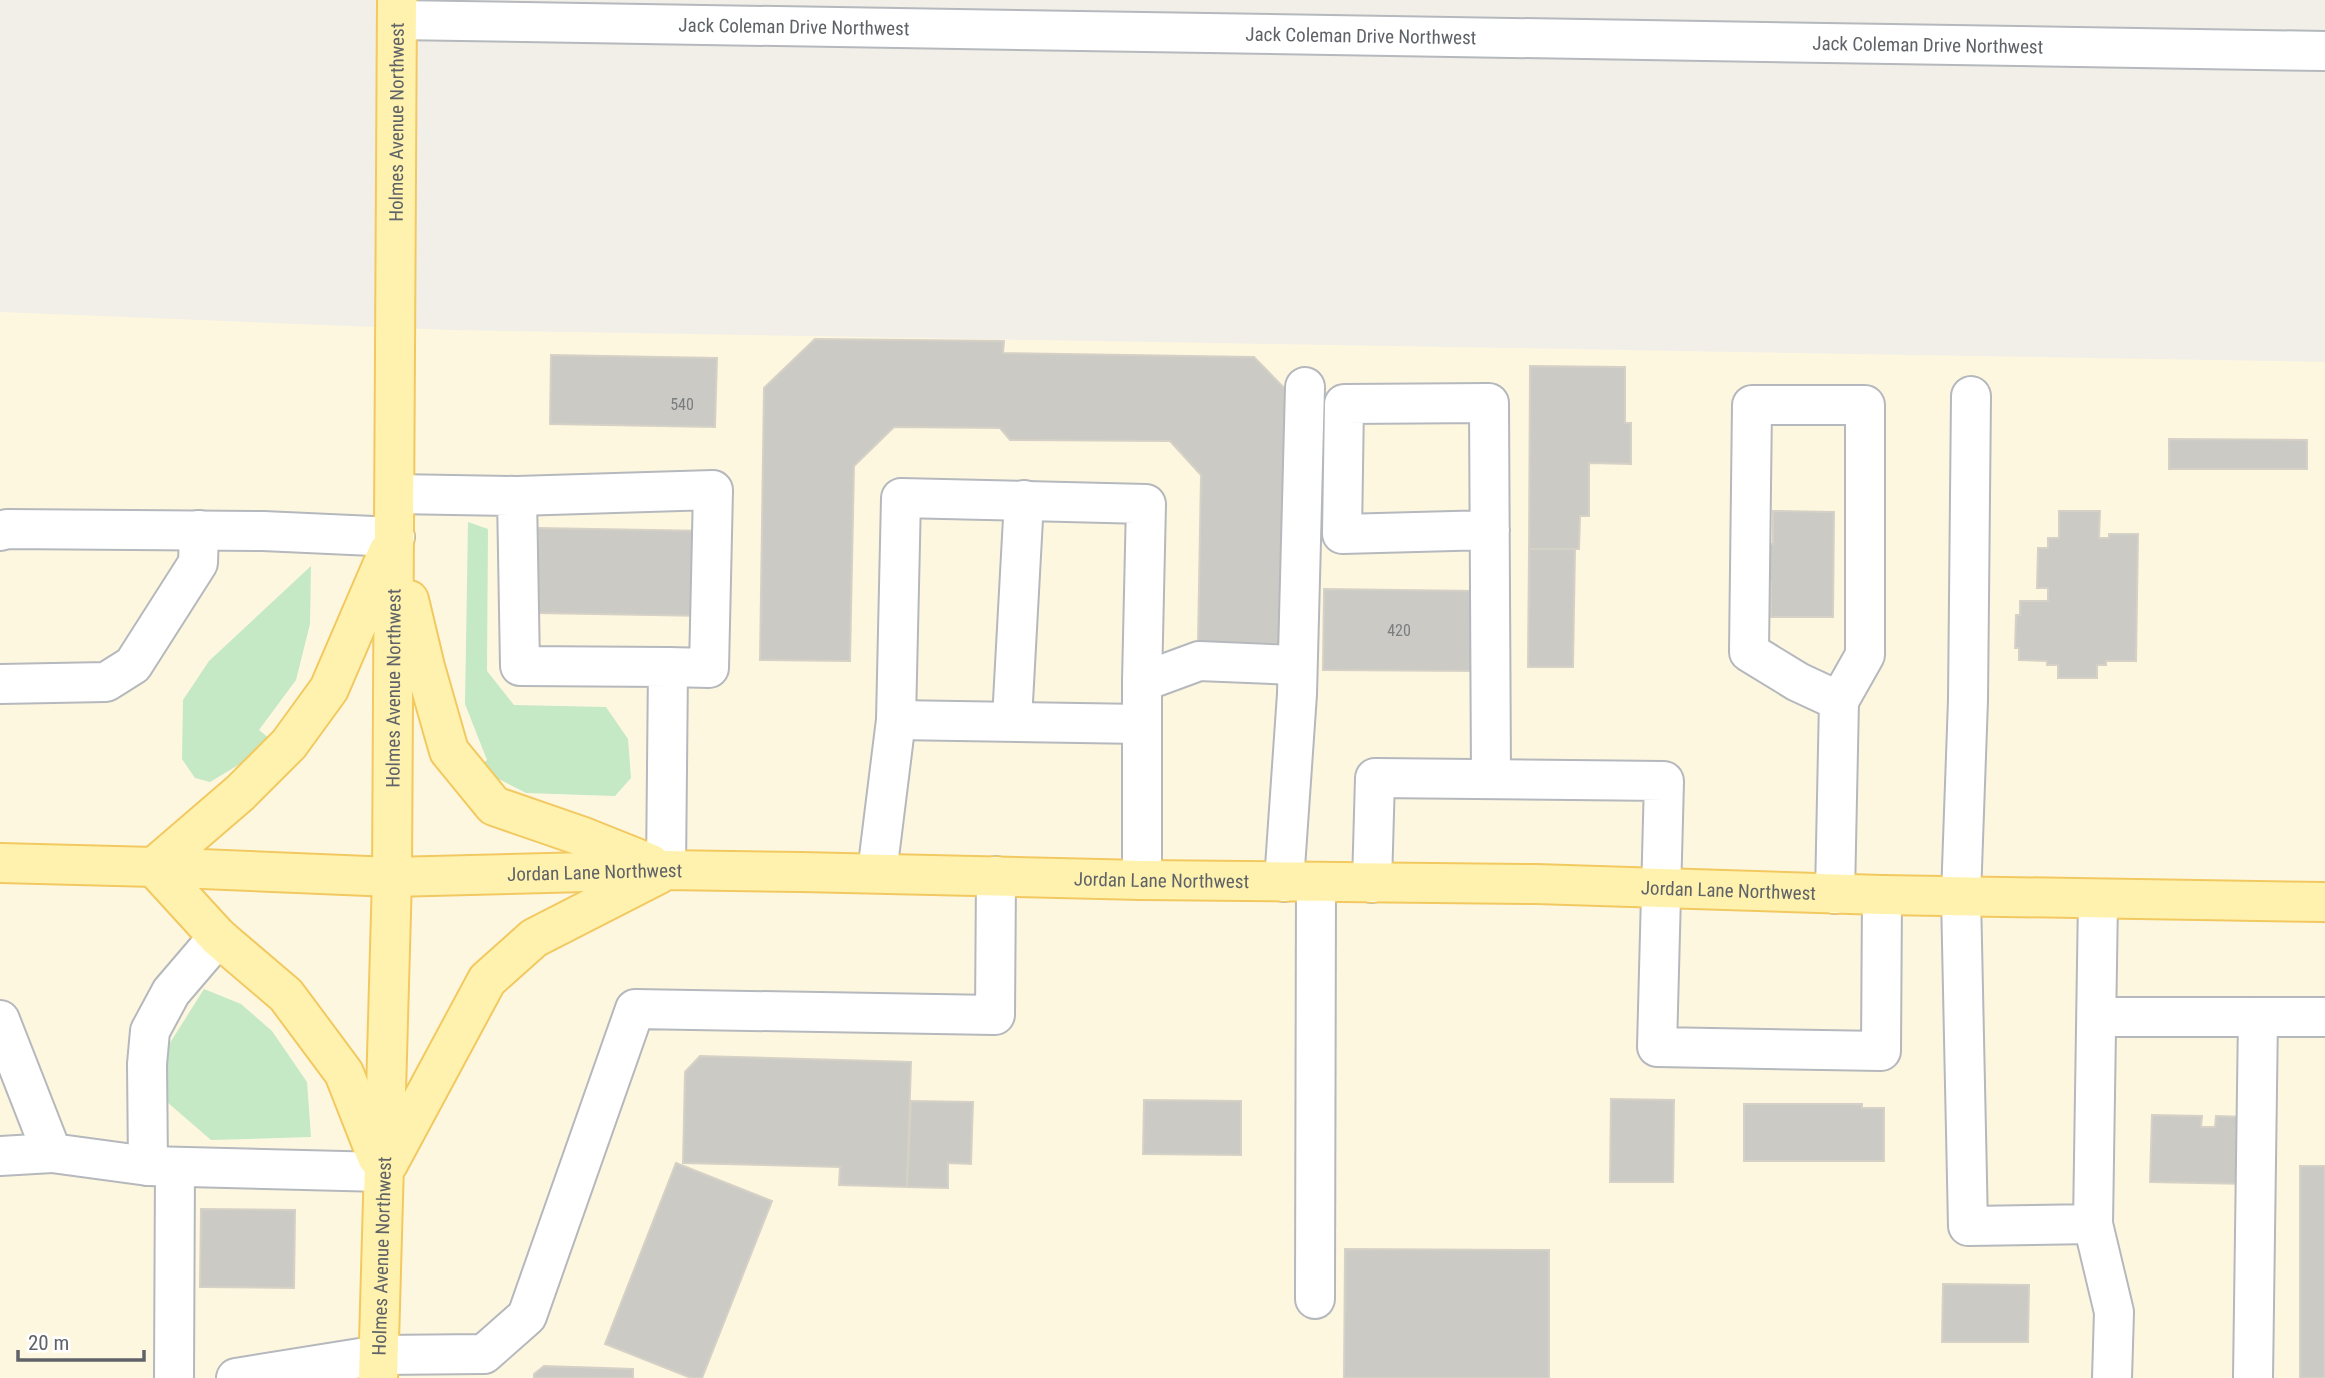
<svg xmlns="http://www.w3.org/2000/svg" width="2325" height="1378" viewBox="0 0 2325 1378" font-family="'Roboto Condensed',sans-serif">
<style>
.commercial{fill:#fef7e0}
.green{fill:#c5e8c5}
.building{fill:#cccac5;stroke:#d6d1c6;stroke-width:2}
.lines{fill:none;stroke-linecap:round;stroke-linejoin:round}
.minor-casing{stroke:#b5b8bc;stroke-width:42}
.major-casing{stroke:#f2c960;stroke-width:42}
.minor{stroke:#fff;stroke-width:38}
.major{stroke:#fff2af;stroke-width:38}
.labels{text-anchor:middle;stroke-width:5;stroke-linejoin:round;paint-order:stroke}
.number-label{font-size:16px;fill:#7a7d7f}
.street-label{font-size:19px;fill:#5f6368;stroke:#fff}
</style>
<rect width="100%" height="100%" fill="#f1efe8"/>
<polygon class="commercial" points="0,312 451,330 2325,362 2325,1378 0,1378"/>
<g class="green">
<polygon points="468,522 488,529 487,671 514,705 606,707 628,739 631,778 615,796 526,793 477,768 487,760 465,704"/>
<polygon points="311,566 310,624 296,680 259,730 275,743 210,782 195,778 182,759 183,700 209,661"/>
<polygon points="204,989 241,1004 272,1031 307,1082 311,1137 211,1140 167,1102 168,1046"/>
</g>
<g class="building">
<polygon points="815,339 1004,341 1003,353 1254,357 1292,396 1287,644 1198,642 1201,475 1170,441 1010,440 1000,428 894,427 854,466 850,661 760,660 764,388"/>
<polygon points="551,355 717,358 715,427 550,424"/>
<polygon points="1530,366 1625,367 1625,423 1631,423 1631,464 1589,463 1589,516 1580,516 1579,549 1529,549"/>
<polygon points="2169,439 2307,440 2307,469 2169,469"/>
<polygon points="1773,511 1834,512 1833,617 1771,617 1771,582 1759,582 1760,544 1773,544"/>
<polygon points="2059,511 2100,511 2099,538 2109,538 2109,534 2138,534 2136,661 2106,661 2106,665 2097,665 2097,678 2058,678 2058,665 2047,665 2047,661 2019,660 2019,648 2015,648 2016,615 2020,615 2020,601 2048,601 2048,588 2037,588 2038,548 2048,548 2048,538 2059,538"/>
<polygon points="538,528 708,531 706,616 537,613"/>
<polygon points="1529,549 1575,549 1573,667 1528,667"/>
<polygon points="1324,589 1475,591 1474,671 1323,670"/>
<polygon points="700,1056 911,1062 907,1187 839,1185 840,1167 683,1163 685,1072"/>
<polygon points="1611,1099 1674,1100 1673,1182 1610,1182"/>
<polygon points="1144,1100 1241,1101 1241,1155 1143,1154"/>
<polygon points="911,1101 973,1102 971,1164 948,1163 948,1188 907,1187"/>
<polygon points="1744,1104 1862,1104 1862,1108 1884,1108 1884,1161 1744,1161"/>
<polygon points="2152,1115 2202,1116 2201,1127 2215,1127 2216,1116 2248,1117 2248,1184 2150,1182"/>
<polygon points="676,1163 772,1201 702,1378 691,1378 605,1344"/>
<rect x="2300" y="1166" width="25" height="212"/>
<polygon points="201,1209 295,1210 294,1288 200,1287"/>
<polygon points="1345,1249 1549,1250 1549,1378 1344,1378"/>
<polygon points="1943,1284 2029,1285 2028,1342 1942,1342"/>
<polygon points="544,1366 633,1369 633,1378 534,1378 534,1374"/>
</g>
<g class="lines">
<defs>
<g id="minor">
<path id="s1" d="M397,20L2325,51"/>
<polyline points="1971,396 1968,700 1961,896 1968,1226 2093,1224 2098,899"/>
<polyline points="395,494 517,496 520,666 668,667 666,870"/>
<polyline points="517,496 713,490 709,668 668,667"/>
<polyline points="1490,530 1342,534 1344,404 1489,403 1491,779"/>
<polyline points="0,531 7,529 263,531 395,537"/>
<polyline points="1142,682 1199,661 1297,665"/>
<polyline points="0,684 106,682 133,665 198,563 199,530"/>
<polyline points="896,720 1142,724"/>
<polyline points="1012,720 1024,500"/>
<polyline points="877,873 896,720 901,498 1146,504 1142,682 1142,880"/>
<polyline points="1284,882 1297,694 1305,387"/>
<polyline points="1372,883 1375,778 1664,781 1657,1047 1881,1051 1882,895"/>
<polyline points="1835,894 1839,701 1865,655 1865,405 1752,405 1749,652 1798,682 1839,701"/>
<polyline points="2097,1017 2325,1017"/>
<polyline points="0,1020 52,1153 148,1166 383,1172"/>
<polyline points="0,1156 52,1153"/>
<polyline points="148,1166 147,1064 150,1031 171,992 218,937"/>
<polyline points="2093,1224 2114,1312 2112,1378"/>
<polyline points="1315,1299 1316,882"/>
<polyline points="174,1378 175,1167"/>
<polyline points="236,1378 379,1355 484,1354 527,1316 635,1009 995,1015 996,876"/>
<polyline points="2253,1378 2258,1017"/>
</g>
<g id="major">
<polyline points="409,600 425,667 449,751 494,806 581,836 651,864"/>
<path id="s2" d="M0,863L154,867L392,877L666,870L801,872L1142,880L1536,884L1882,895L2325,902"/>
<polyline points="154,867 240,793 289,744 329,689 388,552"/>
<polyline points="154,867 218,937 286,995 344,1073 377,1157"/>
<polyline points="388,1164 487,980 534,938 659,874"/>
<path id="s3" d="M378,1378L392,877L397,0"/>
</g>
</defs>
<use href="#minor" class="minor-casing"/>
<use href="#major" class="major-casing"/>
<use href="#minor" class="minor"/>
<use href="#major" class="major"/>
</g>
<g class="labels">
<g class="number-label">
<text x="682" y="410">540</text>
<text x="1399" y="636">420</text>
</g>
<g class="street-label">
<text dy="7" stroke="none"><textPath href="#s1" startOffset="397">Jack Coleman Drive Northwest</textPath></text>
<text dy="7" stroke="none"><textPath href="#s1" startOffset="964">Jack Coleman Drive Northwest</textPath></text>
<text dy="7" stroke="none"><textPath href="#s1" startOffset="1531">Jack Coleman Drive Northwest</textPath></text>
<text dy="7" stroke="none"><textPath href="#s3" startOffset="1256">Holmes Avenue Northwest</textPath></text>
<text dy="7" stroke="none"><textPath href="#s3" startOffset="690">Holmes Avenue Northwest</textPath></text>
<text dy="7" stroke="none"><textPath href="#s2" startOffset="595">Jordan Lane Northwest</textPath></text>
<text dy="7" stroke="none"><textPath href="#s2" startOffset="1162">Jordan Lane Northwest</textPath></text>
<text dy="7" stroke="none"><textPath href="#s2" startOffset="1729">Jordan Lane Northwest</textPath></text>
<text dy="7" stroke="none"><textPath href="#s3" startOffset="122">Holmes Avenue Northwest</textPath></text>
</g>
</g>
<path d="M18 1350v10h126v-10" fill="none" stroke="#5f6368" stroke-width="3.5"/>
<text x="28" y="1350" font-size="21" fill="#5f6368" stroke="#ffffff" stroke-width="5" paint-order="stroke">20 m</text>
</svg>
